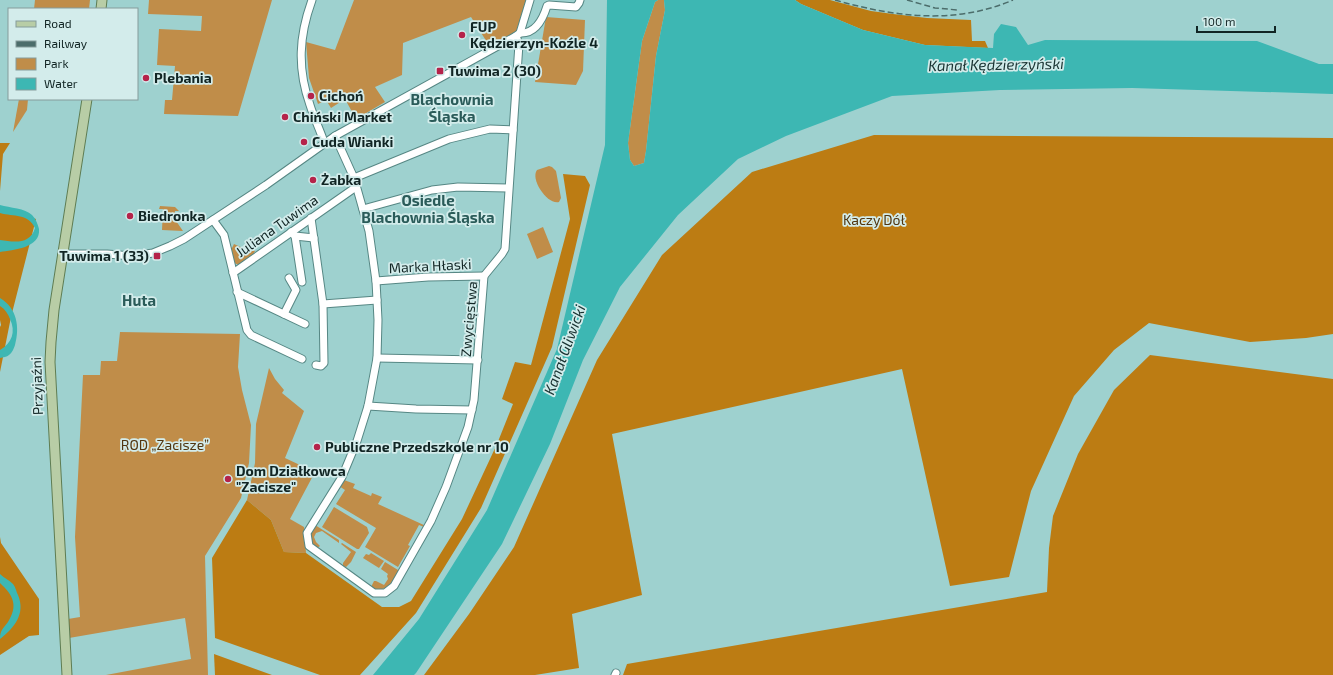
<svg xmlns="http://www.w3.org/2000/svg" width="1333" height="675" viewBox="0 0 1333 675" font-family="'Exo 2',sans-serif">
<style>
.green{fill:#c08d49}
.forest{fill:#bc7c13}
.water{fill:#3db7b3}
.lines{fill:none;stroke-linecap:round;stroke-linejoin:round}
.minor-casing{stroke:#568784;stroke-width:9}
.major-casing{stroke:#5e7c52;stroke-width:11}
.minor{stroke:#fff;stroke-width:7}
.major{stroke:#b8cda6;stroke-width:9}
.rail{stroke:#4c6d6b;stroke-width:1.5;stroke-dasharray:6 3;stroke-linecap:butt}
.poi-dot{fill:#b5234a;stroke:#d3eceb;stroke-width:1.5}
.labels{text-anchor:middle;stroke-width:3.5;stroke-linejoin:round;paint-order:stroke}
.poi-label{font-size:14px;font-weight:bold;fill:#112524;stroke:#d3eceb;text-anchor:start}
.park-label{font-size:14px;fill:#513610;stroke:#d3eceb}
.street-label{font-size:14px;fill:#112524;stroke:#d3eceb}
.water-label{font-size:15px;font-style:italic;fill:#183231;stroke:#d3eceb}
.neighbourhood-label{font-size:15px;font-weight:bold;fill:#2a5b59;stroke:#d3eceb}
</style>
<rect width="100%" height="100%" fill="#9ed1cf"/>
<g class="green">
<polygon points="35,0 90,0 89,9 34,9"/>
<polygon points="149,0 272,0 238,116 164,114 165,100 172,100 175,66 157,65 159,29 201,31 202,16 148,14"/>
<polygon points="354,0 530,0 520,33 492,50 471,17 403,43 402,75 375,87 385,102 356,119 345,99 331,108 326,100 318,104 309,78 306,42 335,50"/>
<polygon points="658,0 664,0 665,10 656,56 646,151 644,163 634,166 630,160 628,143 642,41 655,2"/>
<polygon points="546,17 585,20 583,71 576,85 535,82"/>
<polygon points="19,99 28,99 27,110 13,132"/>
<path d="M549,166L552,167L556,171L561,198L559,202C547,205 530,179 537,170Z"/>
<polygon points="160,206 175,207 179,211 175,211 174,218 183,231 162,230 163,209 159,209"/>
<polygon points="543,227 553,252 537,259 527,234"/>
<polygon points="234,244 249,251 250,249 255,251 253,255 239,265 234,263 228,246 232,248"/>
<polygon points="120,332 240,334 238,367 242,390 251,425 249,463 241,498 205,556 208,675 106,675 191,659 185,618 69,638 68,619 80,617 75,537 83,375 100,375 101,361 117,361"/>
<polygon points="269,368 275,379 284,390 282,393 304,411 285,458 315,472 290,519 304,527 306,553 284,552 271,520 247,500 255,463 256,424"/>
<polygon points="344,480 355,484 353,488 371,496 372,493 382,497 378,504 426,526 424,527 419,525 408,545 410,546 398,567 365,547 376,528 336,504 345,490 339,486"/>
<polygon points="334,507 367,527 369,533 359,549 357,549 322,527"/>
<polygon points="315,525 339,540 339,543 322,531 316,533 314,537 316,542 320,546 317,548 313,545 310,535"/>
<polygon points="342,543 356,552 351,562 346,567 343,566 343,563 351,552 341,544"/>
<polygon points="371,553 384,561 379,568 363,558 366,554 369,555"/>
<path d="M385,562L398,570L399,572C392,582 385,595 371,587L374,581H376L384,585L388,579L387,576L388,574L381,569Z"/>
</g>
<g class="forest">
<polygon points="795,0 830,0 871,11 893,14 927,18 971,20 972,41 985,41 988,48 925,45 863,30 801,4"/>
<polygon points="874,135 1333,138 1333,334 1306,338 1250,342 1149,323 1114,350 1074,396 1031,491 1009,577 950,586 902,369 612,434 642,595 572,614 579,668 535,675 424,675 469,614 514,547 597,360 662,255 752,172"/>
<polygon points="0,143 10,143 3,154 0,191"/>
<polygon points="563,174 585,176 590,185 552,347 481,508 416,613 360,675 320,675 215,638 212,558 247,500 271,520 284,552 306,553 382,607 399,607 411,601 462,519 497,444 513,404 502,399 515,362 531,365 570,219"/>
<polygon points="0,206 36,219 11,317 0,372 0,327 1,325 0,320"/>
<polygon points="1150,355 1333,379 1333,675 623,675 627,664 1047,592 1049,548 1053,516 1078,454 1114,390"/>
<polygon points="0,537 1,543 39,599 39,635 29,636 0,655"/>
<polygon points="214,654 272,675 215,675"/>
</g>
<g class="water">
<polygon points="607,0 658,0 655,2 642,41 628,143 630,160 634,166 644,163 646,151 656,56 665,10 664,0 795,0 801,4 863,30 925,45 993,48 994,34 1001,24 1016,27 1028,45 1045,40 1257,41 1319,64 1333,64 1333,94 1132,88 1000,90 892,96 786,136 738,159 678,215 620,287 583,360 550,444 502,544 416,673 414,675 373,675 419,619 487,510 557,349 605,145"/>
<path d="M0,205C10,208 25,208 32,215C36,219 38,225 39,229C41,248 13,250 0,252V240C14,242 30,245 35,228C28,213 14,217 0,213Z"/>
<path d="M0,298C17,308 20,327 15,345C14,348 12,353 9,355C7,357 3,357 0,358V350C12,343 16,332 10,319C8,314 5,309 0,306Z"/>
<path d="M0,574C4,578 9,580 13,584C16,588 16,591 18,595C26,614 14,628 0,639C0,630 3,629 8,622C18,606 14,596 0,583Z"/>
</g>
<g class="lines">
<defs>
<g id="minor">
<path d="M312,0C299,36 297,68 310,105C314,118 320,130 324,142"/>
<path d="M520,33C536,34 543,19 547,6L549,5L576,7L579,3L580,0"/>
<polyline points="335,136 354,178 369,231 376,281 378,320 377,358 368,406 357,441 342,477 307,533 309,546 374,593 385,593 394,586 431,521 446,487 468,427 474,400 484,276 502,254 505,249 519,44 516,36"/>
<polyline points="354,178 449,139 490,129 513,130"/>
<polyline points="363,209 432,190 458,187 508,188"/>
<polyline points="311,218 323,304 324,363 321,366 316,365"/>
<polyline points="213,220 224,235 247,330 251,335 302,359"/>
<polyline points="291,232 295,236 302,282"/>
<polyline points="295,236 314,238"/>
<polyline points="62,254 107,254 132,256 153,253 170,246 184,239 266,185 335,136 516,36 520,33 530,0"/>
<polyline points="233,273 356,187"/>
<polyline points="376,281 428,277 484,276"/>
<polyline points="237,292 305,324"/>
<polyline points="323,304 377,300"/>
<polyline points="284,314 296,290 289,278"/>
<polyline points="377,358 478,360"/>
<polyline points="368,406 416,409 472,410"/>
<polyline points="615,675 616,673"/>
</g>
<g id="major">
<polyline points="101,9 102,0"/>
<polyline points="67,675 50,362 51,342 54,310 87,99"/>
</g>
</defs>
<use href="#minor" class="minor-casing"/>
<use href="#major" class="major-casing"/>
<use href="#minor" class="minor"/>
<use href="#major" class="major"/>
<g class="rail">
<path d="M835,0C895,17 955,25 1013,0"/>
<polyline points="907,0 935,8 958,10"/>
</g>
</g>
<g class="poi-dot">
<circle cx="462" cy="35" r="4"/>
<rect x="436" y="67" width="8" height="8" rx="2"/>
<circle cx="146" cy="78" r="4"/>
<circle cx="311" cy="96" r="4"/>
<circle cx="285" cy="117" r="4"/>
<circle cx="304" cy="142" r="4"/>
<circle cx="313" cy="180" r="4"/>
<circle cx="130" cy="216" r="4"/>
<rect x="153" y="252" width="8" height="8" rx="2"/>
<circle cx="317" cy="447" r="4"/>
<circle cx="228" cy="479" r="4"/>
</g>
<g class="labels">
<g class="poi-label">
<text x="470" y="32">FUP<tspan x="470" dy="16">Kędzierzyn-Koźle 4</tspan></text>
<text x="448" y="76">Tuwima 2 (30)</text>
<text x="154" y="83">Plebania</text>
<text x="319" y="101">Cichoń</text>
<text x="293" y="122">Chiński Market</text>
<text x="312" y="147">Cuda Wianki</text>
<text x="321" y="185">Żabka</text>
<text x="138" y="221">Biedronka</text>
<text x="149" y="261" text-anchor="end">Tuwima 1 (33)</text>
<text x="325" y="452">Publiczne Przedszkole nr 10</text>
<text x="236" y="476">Dom Działkowca<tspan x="236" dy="16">"Zacisze"</tspan></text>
</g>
<g class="park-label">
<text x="874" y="225">Kaczy Dół</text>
<text x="165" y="450">ROD „Zacisze”</text>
</g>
<g class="street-label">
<text transform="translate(277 226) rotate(-35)" y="5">Juliana Tuwima</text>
<text transform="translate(430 266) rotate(-3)" y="5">Marka Hłaski</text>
<text transform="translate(469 319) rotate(-85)" y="5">Zwycięstwa</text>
<text transform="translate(37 386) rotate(-92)" y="5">Przyjaźni</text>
</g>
<g class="water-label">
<text transform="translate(996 65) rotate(-1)" y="5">Kanał Kędzierzyński</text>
<text transform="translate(565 350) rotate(-70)" y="5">Kanał Gliwicki</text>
</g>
<g class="neighbourhood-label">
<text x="452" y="105">Blachownia<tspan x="452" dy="17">Śląska</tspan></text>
<text x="428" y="206">Osiedle<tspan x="428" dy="17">Blachownia Śląska</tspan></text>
<text x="139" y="306">Huta</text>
</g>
</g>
<rect x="8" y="8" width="130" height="92" fill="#d3eceb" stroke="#859c9b"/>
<rect x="16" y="21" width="20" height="6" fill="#b8cda6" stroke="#859c9b"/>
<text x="44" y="28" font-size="12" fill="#112524">Road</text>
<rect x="16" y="41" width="20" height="6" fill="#4c6d6b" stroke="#859c9b"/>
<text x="44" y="48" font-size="12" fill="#112524">Railway</text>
<rect x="16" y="58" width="20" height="12" fill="#c08d49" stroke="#859c9b"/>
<text x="44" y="68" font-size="12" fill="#112524">Park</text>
<rect x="16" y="78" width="20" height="12" fill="#3db7b3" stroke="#859c9b"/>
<text x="44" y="88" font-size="12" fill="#112524">Water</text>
<path d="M1197 26v6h78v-6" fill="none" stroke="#112524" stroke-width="2"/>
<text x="1203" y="26" font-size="12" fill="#112524" stroke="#d3eceb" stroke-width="3" paint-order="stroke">100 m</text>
</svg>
